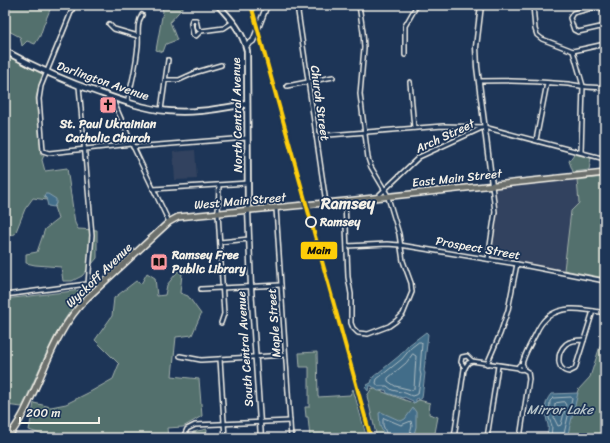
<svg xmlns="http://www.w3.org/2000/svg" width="610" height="443" viewBox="0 0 610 443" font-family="Sriracha,sans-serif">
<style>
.built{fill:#33435e}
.green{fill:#526f6d;stroke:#a3b0aa}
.water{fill:#426d89;stroke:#89a2af}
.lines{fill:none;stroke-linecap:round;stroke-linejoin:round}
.shore{stroke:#adbcc2;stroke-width:1}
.minor-casing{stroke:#f4f1e8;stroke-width:6}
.tertiary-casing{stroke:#f4f1e8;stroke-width:7}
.secondary-casing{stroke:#f4f1e8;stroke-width:8}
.primary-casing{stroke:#f4f1e8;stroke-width:8}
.minor{stroke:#1d3557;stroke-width:3}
.tertiary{stroke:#1d3557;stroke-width:4}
.secondary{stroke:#1d3557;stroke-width:4.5}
.primary{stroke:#6c706d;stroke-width:5}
.rail-1-casing{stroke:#1d3557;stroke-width:7}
.rail-1{stroke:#fece08;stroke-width:4}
.stop-dot{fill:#1d3557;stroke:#f4f1e8;stroke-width:2}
.labels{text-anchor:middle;stroke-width:3.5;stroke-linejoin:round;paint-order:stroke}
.street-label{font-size:12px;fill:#f4f1e8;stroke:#1d3557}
.poi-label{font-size:12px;font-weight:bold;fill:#f4f1e8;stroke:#1d3557}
.stop-label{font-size:12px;font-weight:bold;fill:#f4f1e8;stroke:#1d3557;text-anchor:start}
.water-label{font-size:13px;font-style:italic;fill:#b6c3c7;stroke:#1d3557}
.district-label{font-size:16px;font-weight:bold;fill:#f4f1e8;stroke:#1d3557}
.line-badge{stroke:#1d3557;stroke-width:1.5}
.pale-badge-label{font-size:11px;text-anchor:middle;font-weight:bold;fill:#111}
</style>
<rect width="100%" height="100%" fill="#1d3557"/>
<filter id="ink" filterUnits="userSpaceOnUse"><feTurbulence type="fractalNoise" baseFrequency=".025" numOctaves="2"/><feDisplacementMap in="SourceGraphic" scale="8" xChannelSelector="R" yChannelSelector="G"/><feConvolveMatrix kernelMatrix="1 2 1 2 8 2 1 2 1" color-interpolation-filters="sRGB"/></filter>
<g filter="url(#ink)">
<g class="built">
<polygon points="195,150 197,179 175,180 173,152"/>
<polygon points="605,173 605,281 488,259 495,212 492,185"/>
</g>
<g class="green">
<polygon points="5,5 52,5 44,24 40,36 35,44 27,41 22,46 20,37 5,29"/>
<polygon points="161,5 185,5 170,22 177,40 166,44 163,52 156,50 163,11"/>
<polygon points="5,55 44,75 38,89 36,98 41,155 44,155 42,160 45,171 67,168 75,223 78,229 97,230 97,258 82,276 72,281 63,281 61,267 35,265 26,263 26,254 37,252 45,229 58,219 54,207 56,203 46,198 47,200 33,198 25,209 15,234 5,236"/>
<polygon points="574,154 591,158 589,170 573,172 569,161"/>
<polygon points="604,177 605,278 564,270 571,211 579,203 577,180"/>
<polygon points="178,271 182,274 180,293 188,296 201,314 192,335 176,337 172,376 199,379 202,416 183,427 167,428 168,438 49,438 49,437 29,430 34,403 51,407 66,404 90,392 113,379 119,364 95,340 112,316 114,298 136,281 141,284 147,273 155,278 157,296 165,295 167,285"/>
<path d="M90,289C56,320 42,366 22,407L5,405V299Z"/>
<polygon points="602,340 605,340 605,438 565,438 578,390 590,377"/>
<polygon points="317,352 318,397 350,395 353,389 367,438 310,438 308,417 306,417 305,407 309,407 309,367 300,367 299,353"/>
<polygon points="372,388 413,403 419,400 430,403 429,414 438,417 434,438 377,438 367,396"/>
<polygon points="207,429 206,438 191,438 193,432"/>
</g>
<g class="water">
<polygon points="45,194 48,194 56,199 56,203 54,207 48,206 46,198 44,196"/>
<polygon points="426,332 428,334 424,371 425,373 422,398 419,400 418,398 416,399 416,402 413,403 413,401 404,397 403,398 387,393 386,390 378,391 372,386 369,386 368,391 365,387 367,385 371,383 373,377 399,356 409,345"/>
<path d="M578,393L567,438H547C547,434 549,429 548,425C545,414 543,403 551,394Z"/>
<polygon points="413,408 416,412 416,427 413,438 386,438 380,426 379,413 381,412 401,421 405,419"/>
</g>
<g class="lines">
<g class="shore">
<polygon points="419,342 421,342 422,343 420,371 421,375 418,394 412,396 405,393 392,390 387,386 378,386 376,383 377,379 402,359 411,348"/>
<polygon points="413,354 416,356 414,389 412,390 395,386 388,381 388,378 406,363"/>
<polygon points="564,402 566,405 561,425 558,426 554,418 555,404 556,403"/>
<polyline points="388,438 383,425 383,419 384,418 401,425 411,421 412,426 409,438"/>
<polyline points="551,438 552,426 549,418 550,401 553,398 571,397 572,399 563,438"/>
</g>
<defs>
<g id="minor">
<polyline points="74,5 41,86 39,99 43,151 49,153 132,144"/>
<polyline points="297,5 326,203"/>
<polyline points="533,5 535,29 537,35 542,39 573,51 605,44"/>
<polyline points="605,14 602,8 600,6 573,13 570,18 574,30 578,32 605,26"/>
<polygon points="192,20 196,20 198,29 201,31 196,36 193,35 191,23"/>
<polyline points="109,24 114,29 138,36"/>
<polyline points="201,31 224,28 233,22"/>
<polyline points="573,51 583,86 581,152"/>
<polyline points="405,55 405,26 417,5"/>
<polyline points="166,80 179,80 197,72 221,65"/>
<path d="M479,81C509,80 538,81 568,84C581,86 592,89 605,87"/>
<polyline points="410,82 414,128"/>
<polyline points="79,86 92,235 88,284"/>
<polyline points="287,86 333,77"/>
<polyline points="112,98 132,144 169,222"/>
<path d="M127,102C132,84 136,65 138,46C139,35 136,24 142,15"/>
<polyline points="161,110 168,60"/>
<polyline points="316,136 443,126 484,127"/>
<polyline points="536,140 547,83"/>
<polyline points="133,147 247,138"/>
<polyline points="219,185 218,213 224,314 221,323"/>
<polyline points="153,189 248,183"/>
<polyline points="376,198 419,157 484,127 605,159"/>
<polyline points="345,201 348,277 351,294 351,323 353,328 358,333 368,334 389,326 396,321 403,314 412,292 411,283 403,261 399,234 387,194 371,167 368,158 360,94 364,48 363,32 359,5"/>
<polyline points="276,208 291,438"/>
<polyline points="220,242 249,239"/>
<polyline points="347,246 387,244 400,245 517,264 605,281"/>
<polyline points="488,259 495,212 492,185"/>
<polyline points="201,289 281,285"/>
<polyline points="5,295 102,282"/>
<path d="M584,340L575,369L569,372C555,370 557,352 566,344C571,340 579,340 584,340Z"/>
<polyline points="584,340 593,311"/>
<polyline points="180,356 201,360 285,355"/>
<polyline points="220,359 225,438"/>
<polyline points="487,364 500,334 508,310 517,264"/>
<circle cx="521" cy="367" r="2.5"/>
<path d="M522,365C523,357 529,347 533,339C536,334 538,328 542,323C557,303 584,309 605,313"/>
<polyline points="465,368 461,362 462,357 467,356 472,361"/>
<polyline points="183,438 187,429 195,425 290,421"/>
<polyline points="454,438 464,369 468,363 472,361 519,368"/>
<polyline points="487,438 498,366"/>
<polyline points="520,438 529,379 528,372 523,369"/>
</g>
<g id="tertiary">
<polyline points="481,5 476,47 477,67 492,185"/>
<polyline points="246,46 253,41 267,5"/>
<polyline points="248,210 251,287 261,438"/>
</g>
<g id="secondary">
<path d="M218,5C231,19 243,32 247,51L248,210"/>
<path d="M5,51C36,68 67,82 100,93C122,101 145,109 168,111C194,114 222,108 247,104"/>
</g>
<path id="primary" d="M7,438C21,422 29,402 38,382C51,352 63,322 87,298L169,222L178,217L346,201L605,173"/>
</defs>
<use href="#minor" class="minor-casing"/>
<use href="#tertiary" class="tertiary-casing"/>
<use href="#secondary" class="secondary-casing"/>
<use href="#primary" class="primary-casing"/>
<use href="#minor" class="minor"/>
<use href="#tertiary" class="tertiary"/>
<use href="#secondary" class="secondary"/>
<use href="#primary" class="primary"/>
<defs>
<polyline id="rail-1" points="251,5 371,438"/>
</defs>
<use href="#rail-1" class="rail-1-casing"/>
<use href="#rail-1" class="rail-1"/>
</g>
</g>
<defs>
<symbol id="church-square" viewBox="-11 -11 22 22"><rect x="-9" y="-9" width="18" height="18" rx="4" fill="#ff9aa2" stroke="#1d3557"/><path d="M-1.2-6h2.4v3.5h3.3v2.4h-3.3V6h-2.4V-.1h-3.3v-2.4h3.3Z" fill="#111"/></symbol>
<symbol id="library-square" viewBox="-11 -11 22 22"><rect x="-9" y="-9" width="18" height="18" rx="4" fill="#ff9aa2" stroke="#1d3557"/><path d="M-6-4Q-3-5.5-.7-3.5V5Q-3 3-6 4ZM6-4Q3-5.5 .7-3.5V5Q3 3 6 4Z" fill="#111"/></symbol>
</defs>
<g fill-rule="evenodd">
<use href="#church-square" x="98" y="95" width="20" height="20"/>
<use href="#library-square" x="149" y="252" width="20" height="20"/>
</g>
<circle class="stop-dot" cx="311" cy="222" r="5"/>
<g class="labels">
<g class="street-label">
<text transform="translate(103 81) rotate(19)" y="4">Darlington Avenue</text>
<text transform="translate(320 103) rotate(82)" y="4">Church Street</text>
<text transform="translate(237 115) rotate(-91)" y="4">North Central Avenue</text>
<text transform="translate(445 136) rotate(-25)" y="4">Arch Street</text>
<text transform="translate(457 178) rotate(-6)" y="4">East Main Street</text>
<text transform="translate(240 201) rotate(-5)" y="4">West Main Street</text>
<text transform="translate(478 248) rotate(10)" y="4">Prospect Street</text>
<text transform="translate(99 275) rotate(-44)" y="4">Wyckoff Avenue</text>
<text transform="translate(274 323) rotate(-94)" y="4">Maple Street</text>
<text transform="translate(245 349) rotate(-94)" y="4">South Central Avenue</text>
</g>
<g class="poi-label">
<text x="108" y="128">St. Paul Ukrainian<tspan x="108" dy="14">Catholic Church</tspan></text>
<text x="172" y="259" text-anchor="start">Ramsey Free<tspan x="172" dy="14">Public Library</tspan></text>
</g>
<g class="stop-label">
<text x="320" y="226">Ramsey</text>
</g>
<g class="water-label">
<text x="560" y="414">Mirror Lake</text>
</g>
<g class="district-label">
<text x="348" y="209">Ramsey</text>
</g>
</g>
<rect class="line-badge" x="300" y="241" width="38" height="19" rx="4" fill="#fece08"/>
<g class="pale-badge-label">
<text x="319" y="254">Main</text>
</g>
<rect width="610" height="443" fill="none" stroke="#1d3557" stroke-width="20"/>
<rect x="10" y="10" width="590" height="423" fill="none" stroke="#f4f1e8" stroke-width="1.5" filter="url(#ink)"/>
<path d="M20 417v6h79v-6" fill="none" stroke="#f4f1e8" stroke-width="2"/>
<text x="26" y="417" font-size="12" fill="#f4f1e8" stroke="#1d3557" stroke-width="3" paint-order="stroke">200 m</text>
</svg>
